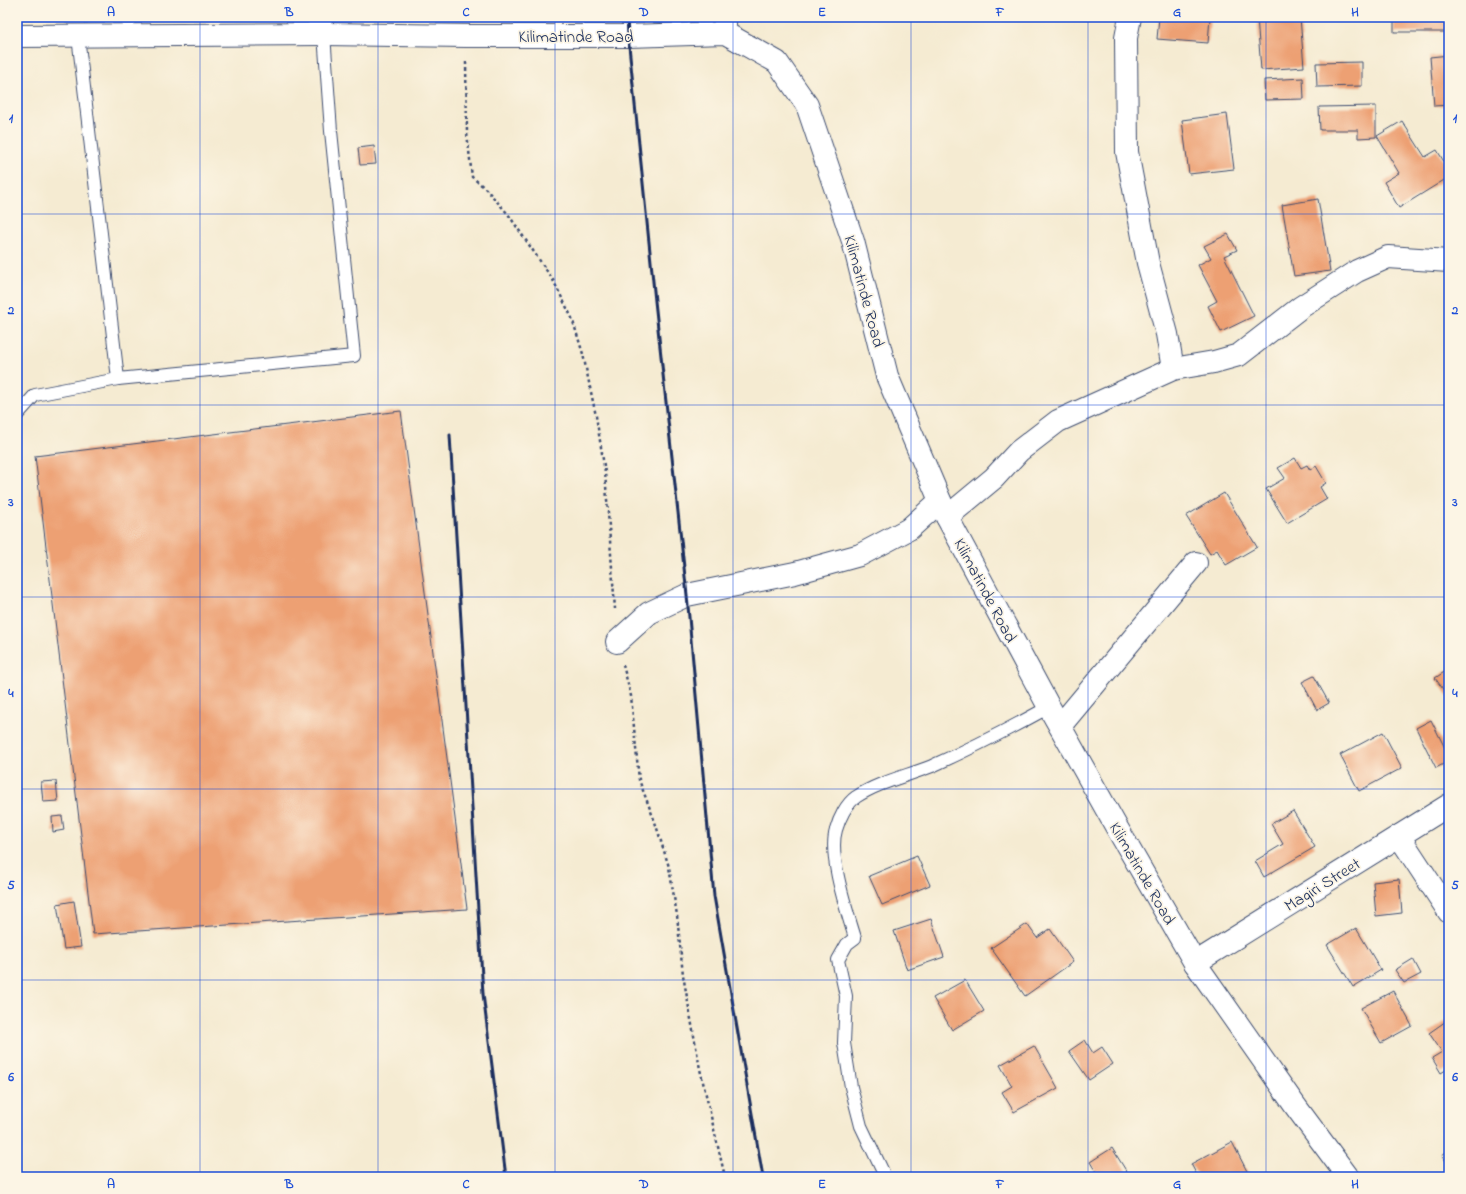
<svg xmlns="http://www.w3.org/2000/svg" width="1466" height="1194" viewBox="0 0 1466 1194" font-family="'Indie Flower',sans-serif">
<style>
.building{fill:#eda073}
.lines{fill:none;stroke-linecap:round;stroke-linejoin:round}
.lane-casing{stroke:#3c4b6f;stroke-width:14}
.street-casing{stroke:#3c4b6f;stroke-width:24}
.secondary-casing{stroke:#3c4b6f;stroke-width:24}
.path{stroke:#3c4b6f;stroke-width:2.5;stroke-dasharray:3 3;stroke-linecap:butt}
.lane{stroke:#fff;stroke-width:12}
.street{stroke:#fff;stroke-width:22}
.secondary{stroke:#fff;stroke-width:22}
.rail{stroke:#1b2f5e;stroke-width:3}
.grid{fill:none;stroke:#1d4ed8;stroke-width:1;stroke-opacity:0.55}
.labels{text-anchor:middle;stroke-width:3.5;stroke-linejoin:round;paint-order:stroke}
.street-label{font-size:17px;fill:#1b2f5e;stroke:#fcf5e5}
.neatline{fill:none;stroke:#1d4ed8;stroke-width:1.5}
.grid-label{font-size:13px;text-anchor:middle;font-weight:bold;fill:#1d4ed8}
</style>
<rect width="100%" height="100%" fill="#fcf5e5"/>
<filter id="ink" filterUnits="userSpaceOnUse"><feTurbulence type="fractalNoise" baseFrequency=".025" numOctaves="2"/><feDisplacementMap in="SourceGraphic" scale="8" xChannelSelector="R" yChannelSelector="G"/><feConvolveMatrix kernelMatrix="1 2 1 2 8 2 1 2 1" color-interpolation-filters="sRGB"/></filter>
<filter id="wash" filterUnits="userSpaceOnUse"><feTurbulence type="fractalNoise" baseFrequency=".012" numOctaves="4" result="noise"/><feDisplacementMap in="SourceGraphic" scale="16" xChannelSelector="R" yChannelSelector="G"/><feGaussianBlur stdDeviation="0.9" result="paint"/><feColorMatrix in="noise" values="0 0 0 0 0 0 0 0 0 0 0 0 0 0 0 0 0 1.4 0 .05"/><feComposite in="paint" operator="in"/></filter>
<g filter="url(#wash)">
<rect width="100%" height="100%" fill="#f5ebd2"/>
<g id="blocks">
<g class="building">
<polygon points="1159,17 1210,17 1208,43 1157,39"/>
<polygon points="1257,17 1300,17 1304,67 1261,70"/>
<rect x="1394" y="17" width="55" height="15"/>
<polygon points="1449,55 1449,105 1434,106 1430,57"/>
<polygon points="1362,62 1362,86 1317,87 1316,63"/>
<polygon points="1303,78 1304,99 1265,100 1264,80"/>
<polygon points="1376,106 1376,137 1358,138 1358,130 1320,130 1319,107"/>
<polygon points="1227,114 1234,169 1189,174 1182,120"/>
<polygon points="1402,121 1425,157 1437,150 1449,170 1449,177 1399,208 1384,182 1399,173 1377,136"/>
<polygon points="374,146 376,164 360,165 358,148"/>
<polygon points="1318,199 1330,271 1294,276 1282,205"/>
<polygon points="1228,234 1237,250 1224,256 1254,316 1221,332 1208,306 1217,301 1198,265 1211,258 1204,246"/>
<polygon points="401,411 467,909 93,934 35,456"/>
<polygon points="1295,458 1301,468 1307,465 1310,470 1316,466 1326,483 1320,487 1327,499 1287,523 1266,489 1285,478 1278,468"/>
<polygon points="1224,493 1257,547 1226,565 1217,550 1210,554 1186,516"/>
<polygon points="1449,669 1449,695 1448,696 1435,678"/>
<polygon points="1314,676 1329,703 1317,710 1302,682"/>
<polygon points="1431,720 1449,756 1449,761 1436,768 1416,728"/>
<polygon points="1383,732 1402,768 1359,791 1340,755"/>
<polygon points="56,781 58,801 43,802 41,782"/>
<polygon points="1293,811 1315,847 1264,877 1255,861 1283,844 1271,824"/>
<polygon points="62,816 64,830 53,832 52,817"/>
<polygon points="917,856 930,885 882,905 869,876"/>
<polygon points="1399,879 1402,913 1376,916 1373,882"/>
<polygon points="74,901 81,947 64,949 57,904"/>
<polygon points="931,919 944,957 907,970 894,931"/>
<polygon points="1027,924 1037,938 1050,929 1073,962 1025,996 991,948"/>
<polygon points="1356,928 1381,970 1353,987 1327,945"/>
<polygon points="1413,959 1421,974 1404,983 1395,970"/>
<polygon points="965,980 984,1011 952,1030 933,998"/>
<polygon points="1393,991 1412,1026 1381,1043 1361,1008"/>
<polygon points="1449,1019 1449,1068 1441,1073 1432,1058 1442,1052 1429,1033"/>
<polygon points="1085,1040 1093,1053 1102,1047 1113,1064 1089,1080 1069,1051"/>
<polygon points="1034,1046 1058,1088 1014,1112 1002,1092 1012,1086 1000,1065"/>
<polygon points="1232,1142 1250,1177 1198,1177 1191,1164"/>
<polygon points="1112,1148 1130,1177 1099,1177 1090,1162"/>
<polygon points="1449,1150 1449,1166 1442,1155"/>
</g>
</g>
</g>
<g filter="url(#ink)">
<use href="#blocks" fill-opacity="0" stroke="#3c4b6f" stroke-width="1"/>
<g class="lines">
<defs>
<g id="lane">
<polyline points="78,36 118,379"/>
<polyline points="17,415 35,395 118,379 354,356 331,131 324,34"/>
<path d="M884,1177L883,1172L861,1126L851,1087L844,1043L846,996L838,960L847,944L855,938C847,911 828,856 836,830C839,819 846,804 856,797C879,782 907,776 932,766C972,748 1011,728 1049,707"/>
</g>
<g id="street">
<polyline points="318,17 324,34"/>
<polyline points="1130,17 1126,38 1127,152 1148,263 1167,334 1173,369"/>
<polyline points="725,33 725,17"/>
<polyline points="947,517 994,478 1019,451 1058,421 1173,369 1214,362 1239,355 1301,307 1357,271 1388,257 1449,261"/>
<polyline points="617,642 649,613 687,595 795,573 860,555 909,529 940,501"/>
<polyline points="1060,726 1196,563"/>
<polyline points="1399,836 1449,912"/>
<polyline points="1195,963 1449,805"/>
</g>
<polyline id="secondary" points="17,36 324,34 466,36 628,36 725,33 777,62 807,105 853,241 887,376 947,517 1049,707 1117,828 1195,963 1296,1107 1348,1177"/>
</defs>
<use href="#lane" class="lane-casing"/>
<use href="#street" class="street-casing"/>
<use href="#secondary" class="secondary-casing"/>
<g class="path">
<polyline points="466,62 467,133 472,177 486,189 508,214 553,280 572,318 583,354 596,416 605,472 615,609"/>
<polyline points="623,665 631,696 639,780 655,822 669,867 677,915 683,975 700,1069 725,1177"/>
</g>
<use href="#lane" class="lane"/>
<use href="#street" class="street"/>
<use href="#secondary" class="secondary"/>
<g class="rail">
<polyline points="627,17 628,36 655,301 687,595 714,896 763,1177"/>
<polyline points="450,435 483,994 506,1177"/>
</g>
</g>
</g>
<path class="grid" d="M200,17V1177M378,17V1177M555,17V1177M733,17V1177M911,17V1177M1088,17V1177M1266,17V1177M17,214H1449M17,405H1449M17,597H1449M17,789H1449M17,980H1449"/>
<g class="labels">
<g class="street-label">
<text x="576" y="42">Kilimatinde Road</text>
<text transform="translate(865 291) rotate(75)" y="6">Kilimatinde Road</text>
<text transform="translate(986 590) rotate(62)" y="6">Kilimatinde Road</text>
<text transform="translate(1143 873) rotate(60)" y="6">Kilimatinde Road</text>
<text transform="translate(1322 884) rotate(-32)" y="6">Magiri Street</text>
</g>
</g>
<rect width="1466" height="1194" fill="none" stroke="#fcf5e5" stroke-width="44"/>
<rect x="22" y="22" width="1422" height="1150" class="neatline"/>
<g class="grid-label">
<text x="111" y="16">A</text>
<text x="289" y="16">B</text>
<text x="466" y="16">C</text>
<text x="644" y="16">D</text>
<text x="822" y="16">E</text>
<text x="1000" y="16">F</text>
<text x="1177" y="16">G</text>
<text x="1355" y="16">H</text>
<text x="11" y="122">1</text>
<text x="1455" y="122">1</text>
<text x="11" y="314">2</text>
<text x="1455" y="314">2</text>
<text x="11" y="506">3</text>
<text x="1455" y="506">3</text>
<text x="11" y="697">4</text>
<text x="1455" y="697">4</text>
<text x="11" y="889">5</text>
<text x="1455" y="889">5</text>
<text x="11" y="1081">6</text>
<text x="1455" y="1081">6</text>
<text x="111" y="1188">A</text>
<text x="289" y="1188">B</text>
<text x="466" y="1188">C</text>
<text x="644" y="1188">D</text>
<text x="822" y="1188">E</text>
<text x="1000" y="1188">F</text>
<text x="1177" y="1188">G</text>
<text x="1355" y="1188">H</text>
</g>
</svg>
